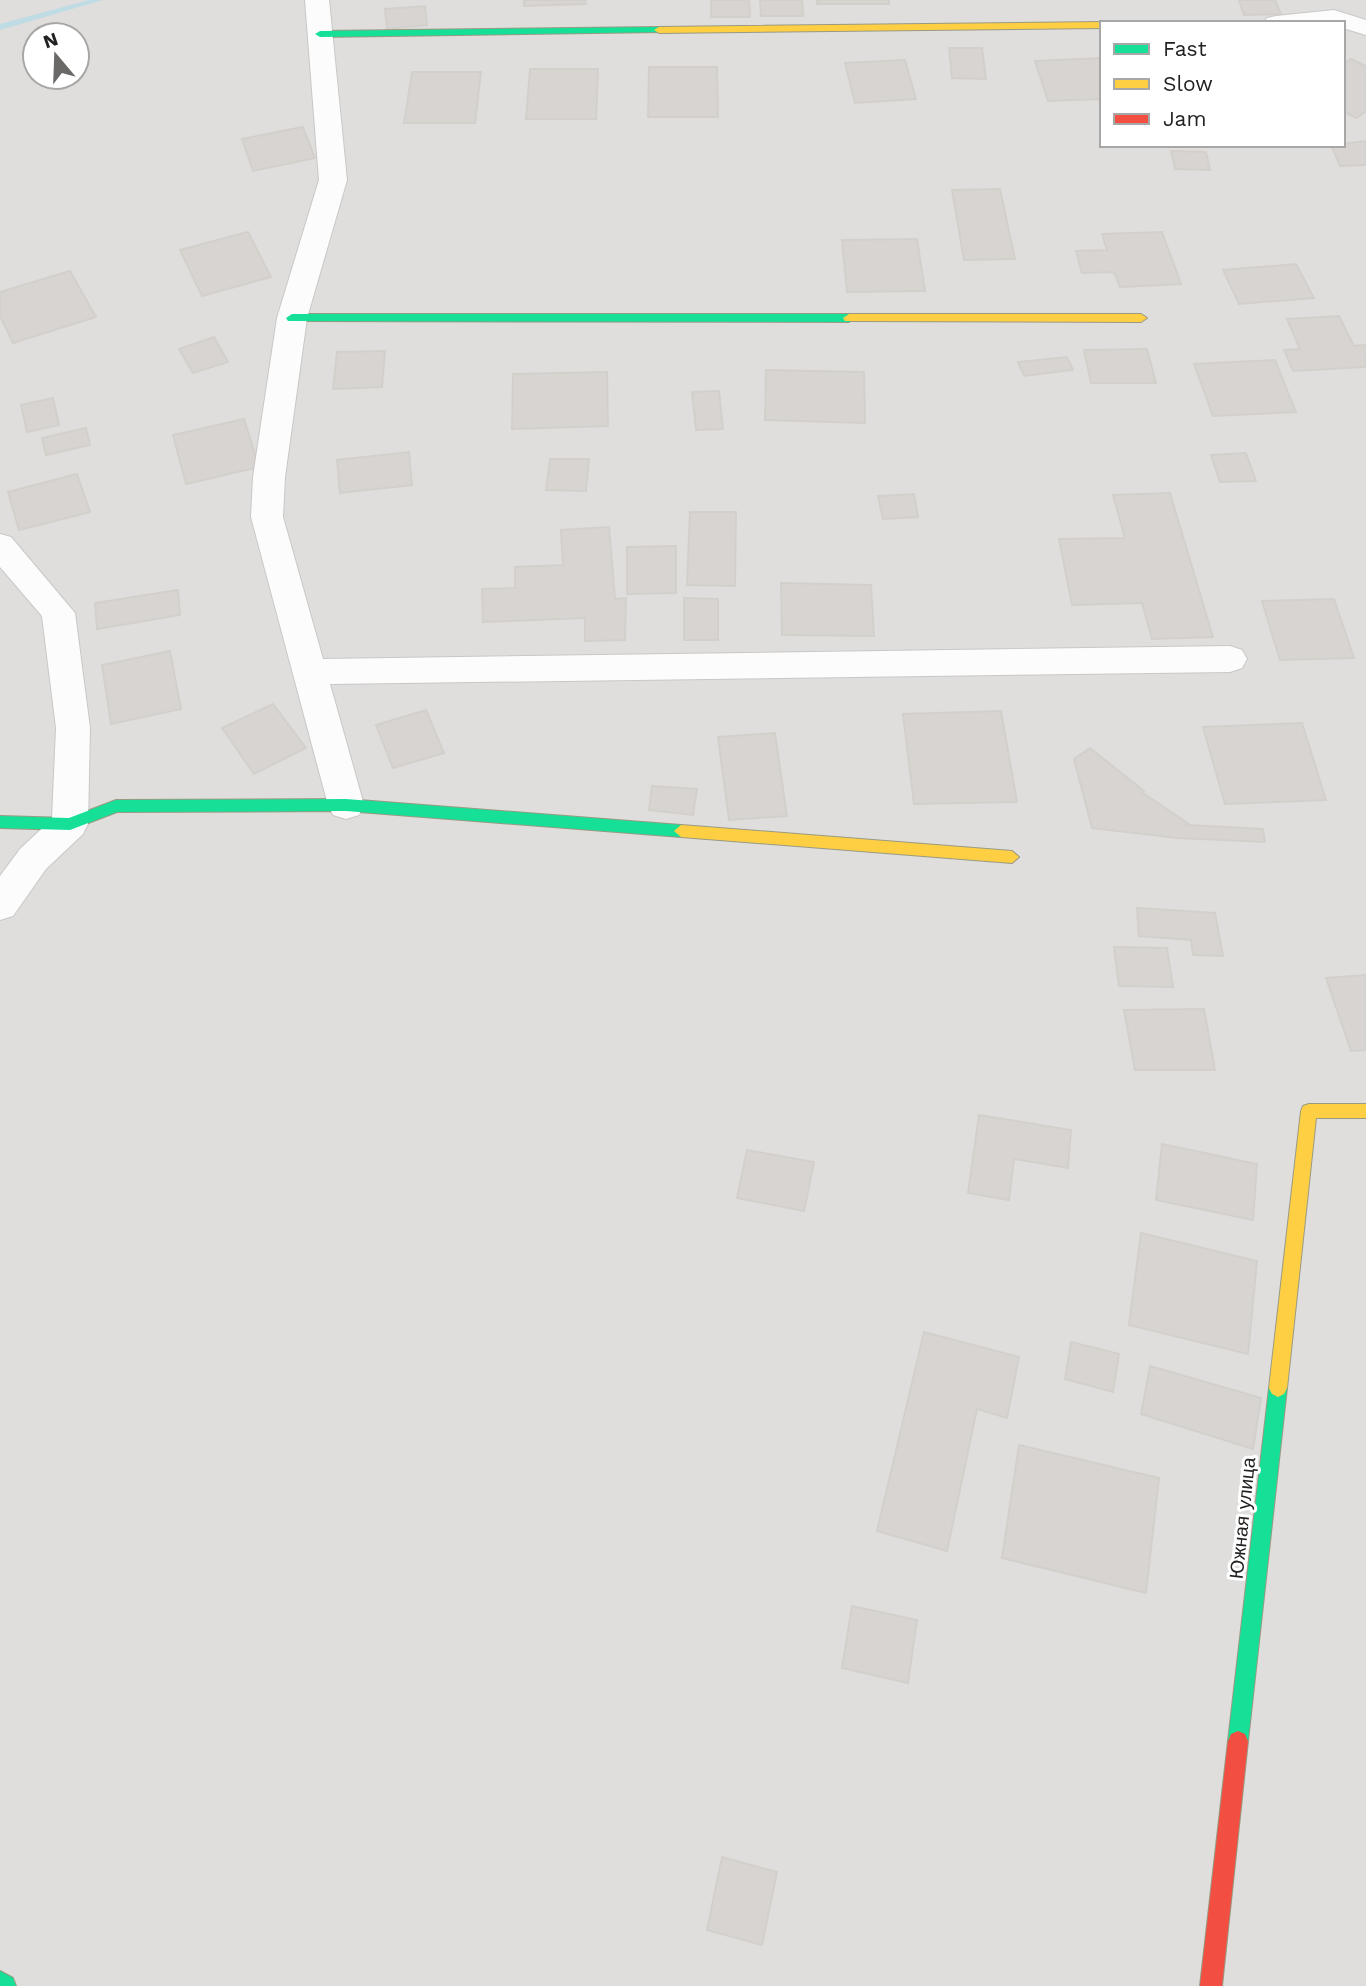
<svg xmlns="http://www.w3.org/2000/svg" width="1366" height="1986" viewBox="0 0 1366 1986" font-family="'Work Sans',sans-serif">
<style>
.residential{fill:#dfdedc;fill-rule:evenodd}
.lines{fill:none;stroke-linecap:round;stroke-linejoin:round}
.stream{fill:#bfdbe3;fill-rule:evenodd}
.building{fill:#d7d4d2;stroke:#d3d0cc;stroke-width:2}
.street-casing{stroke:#c9c8c7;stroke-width:2}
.fast-casing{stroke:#999a82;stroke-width:2}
.slow-casing{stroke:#999a82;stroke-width:2}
.jam-casing{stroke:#999a82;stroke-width:2}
.street{fill:#fdfcfc;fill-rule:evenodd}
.fast{fill:#16e098;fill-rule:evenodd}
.slow{fill:#ffcf43;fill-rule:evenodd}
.jam{fill:#f24e42;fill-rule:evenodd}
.labels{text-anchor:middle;stroke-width:6;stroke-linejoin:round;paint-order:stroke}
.street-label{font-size:19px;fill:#222;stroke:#fff}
</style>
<rect width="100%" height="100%" fill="#f0eeeb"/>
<path class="residential" d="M0,0H1366V1986H0ZM1102,23H1343V145H1102ZM35,35H77V77H35Z"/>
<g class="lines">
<polygon class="stream" points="89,0 103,0 0,30 0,24"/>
</g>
<g class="building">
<polygon points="524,0 585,0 586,4 524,6"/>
<polygon points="711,0 749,0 750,17 711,17"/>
<polygon points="760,0 802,0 803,16 761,16"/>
<rect x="817" y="0" width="72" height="4"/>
<polygon points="1239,0 1275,0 1281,14 1244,15"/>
<polygon points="425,6 427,25 387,29 385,9"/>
<polygon points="949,48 982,48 986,79 952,78"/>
<polygon points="1102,58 1102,99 1048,101 1035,61"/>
<polygon points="1351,59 1366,66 1366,111 1357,118 1343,112 1343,64"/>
<polygon points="905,60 916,99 855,103 845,63"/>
<polygon points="649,67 717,67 718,117 648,117"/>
<polygon points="530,69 598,69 596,119 526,119"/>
<polygon points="412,72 481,72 475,123 404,123"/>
<polygon points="303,127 315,158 253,171 242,139"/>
<polygon points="1366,141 1366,165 1340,166 1331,145"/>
<polygon points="1171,151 1206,152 1210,170 1175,169"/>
<polygon points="1000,189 1015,259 964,260 952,190"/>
<polygon points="248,232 271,277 202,296 180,250"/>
<polygon points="1162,232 1181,284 1120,287 1114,272 1082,273 1076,251 1107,250 1102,234"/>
<polygon points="917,239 925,291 847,292 842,240"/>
<polygon points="1296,264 1314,298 1239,304 1223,270"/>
<polygon points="70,271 96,317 13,343 0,316 0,292"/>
<polygon points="1339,316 1354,346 1366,345 1366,367 1293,371 1284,350 1300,349 1287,319"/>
<polygon points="214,337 228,362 193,373 179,349"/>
<polygon points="1147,349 1156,383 1091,383 1084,350"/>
<polygon points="385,351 382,387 333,389 337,352"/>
<polygon points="1067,357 1073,370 1024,376 1018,362"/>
<polygon points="1275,360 1296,412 1213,416 1194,364"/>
<polygon points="766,370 864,372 865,423 765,420"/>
<polygon points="607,372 608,426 512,429 513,374"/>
<polygon points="719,391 723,429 696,430 692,392"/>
<polygon points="53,398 59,425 27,432 21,405"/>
<polygon points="244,419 259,467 186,484 173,435"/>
<polygon points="86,428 90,445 46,455 42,438"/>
<polygon points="409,452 412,485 340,493 337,460"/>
<polygon points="1246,453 1256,481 1220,482 1211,455"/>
<polygon points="550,459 589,459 586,491 546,490"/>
<polygon points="77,474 90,512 19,530 8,492"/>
<polygon points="1170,493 1213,637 1152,639 1142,603 1072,605 1059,539 1125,538 1113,495"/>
<polygon points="914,494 918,517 883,519 878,496"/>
<polygon points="690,512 736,512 735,586 687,585"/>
<polygon points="609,527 615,599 626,598 625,640 585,641 585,618 483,622 482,589 515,588 515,567 563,565 561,530"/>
<polygon points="676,546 676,593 627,594 627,547"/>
<polygon points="781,583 871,585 874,636 782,635"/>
<polygon points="178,590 180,615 97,629 95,603"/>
<polygon points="684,598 718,599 718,640 684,640"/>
<polygon points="1334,599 1354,658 1280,660 1262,601"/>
<polygon points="170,651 181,709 111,724 102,665"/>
<polygon points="273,704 306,748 254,774 222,728"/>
<polygon points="426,710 444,753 393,768 376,725"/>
<polygon points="1001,711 1017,802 914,804 903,714"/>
<polygon points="1302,723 1326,800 1225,804 1203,727"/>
<polygon points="775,733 787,816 729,820 718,737"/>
<polygon points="1090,748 1144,791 1143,793 1189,824 1187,825 1263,829 1265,842 1178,838 1092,828 1074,759"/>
<polygon points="652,786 697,789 693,815 649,810"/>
<polygon points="1137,908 1215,913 1223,956 1193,955 1191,940 1139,936"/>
<polygon points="1114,947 1167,948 1173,987 1119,986"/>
<polygon points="1366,975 1366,1050 1351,1051 1326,978"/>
<polygon points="1204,1009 1215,1070 1135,1070 1124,1010"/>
<polygon points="979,1115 1071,1130 1068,1168 1014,1159 1009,1200 968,1193"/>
<polygon points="1162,1144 1257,1164 1253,1220 1156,1200"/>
<polygon points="747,1150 814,1162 804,1211 737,1198"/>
<polygon points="1141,1233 1257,1261 1248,1354 1129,1325"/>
<polygon points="924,1332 1019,1357 1007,1418 977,1409 947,1551 877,1531"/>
<polygon points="1071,1342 1119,1354 1113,1392 1065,1379"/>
<polygon points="1150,1366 1261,1398 1253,1449 1141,1414"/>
<polygon points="1019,1445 1159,1478 1146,1593 1002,1558"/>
<polygon points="852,1606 917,1620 908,1683 842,1668"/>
<polygon points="722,1857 777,1872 762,1945 707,1930"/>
</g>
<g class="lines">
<defs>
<g id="street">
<polygon points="305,0 329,0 347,180 307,318 285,477 283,517 323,659 1230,646 1242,650 1247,659 1242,668 1230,672 330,684 364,805 359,815 346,819 333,815 328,805 251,517 253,477 277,318 319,180"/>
<polygon points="1334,10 1366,20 1366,35 1343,28 1343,23 1264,23 1267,18 1276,16"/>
<polygon points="0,534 11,537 75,613 90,728 88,824 83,834 46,869 13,916 0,920 0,876 20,849 52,819 56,728 42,616 0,567"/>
</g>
<g id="fast">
<polygon points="659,27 663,28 663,32 320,37 315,34 320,31"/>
<polygon points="292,314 849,314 855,318 849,322 288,321 286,318"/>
<polygon points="346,799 681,825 688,831 681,837 346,811 117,812 70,830 0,828 0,816 69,818 116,800"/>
<polygon points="1278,1379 1284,1382 1287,1388 1248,1741 1245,1748 1238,1751 1231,1748 1228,1741 1269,1388 1272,1382"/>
<polygon points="0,1971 13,1978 16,1986 0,1986"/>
</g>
<g id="slow">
<polygon points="1102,22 1105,23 1102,23 1102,28 659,33 654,30 659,27"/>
<polygon points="849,314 1141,314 1147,318 1141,322 845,321 843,318"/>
<polygon points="681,825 1012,851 1019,857 1012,863 681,837 674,831"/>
<polygon points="1309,1104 1366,1104 1366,1118 1316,1118 1287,1388 1284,1394 1278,1397 1272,1394 1269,1388 1301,1111 1303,1106"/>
</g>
<polygon id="jam" points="1238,1731 1245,1734 1248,1741 1222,1986 1200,1986 1228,1741 1231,1734"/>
</defs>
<use href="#street" class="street-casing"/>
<use href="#fast" class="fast-casing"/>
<use href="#slow" class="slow-casing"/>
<use href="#jam" class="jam-casing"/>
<use href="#street" class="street"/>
<use href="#fast" class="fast"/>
<use href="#slow" class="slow"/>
<use href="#jam" class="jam"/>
</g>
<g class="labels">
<g class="street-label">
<text transform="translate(1242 1518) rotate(-84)" y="7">Южная улица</text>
</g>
</g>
<rect x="1100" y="21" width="245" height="126" fill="#ffffff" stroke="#a7a7a7" stroke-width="2"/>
<rect x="1114" y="44" width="35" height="10" fill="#16e098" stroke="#a7a7a7" stroke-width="2"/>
<text x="1163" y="56" font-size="21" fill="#222222">Fast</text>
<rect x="1114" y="79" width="35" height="10" fill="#ffcf43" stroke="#a7a7a7" stroke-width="2"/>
<text x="1163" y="91" font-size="21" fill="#222222">Slow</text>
<rect x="1114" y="114" width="35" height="10" fill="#f24e42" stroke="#a7a7a7" stroke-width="2"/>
<text x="1163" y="126" font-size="21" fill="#222222">Jam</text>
<g transform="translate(56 56) rotate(341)"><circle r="33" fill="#ffffff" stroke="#a7a7a7" stroke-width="2"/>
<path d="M0-5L12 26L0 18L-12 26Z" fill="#6a6968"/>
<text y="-10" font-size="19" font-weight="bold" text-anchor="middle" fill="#222222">N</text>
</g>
</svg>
